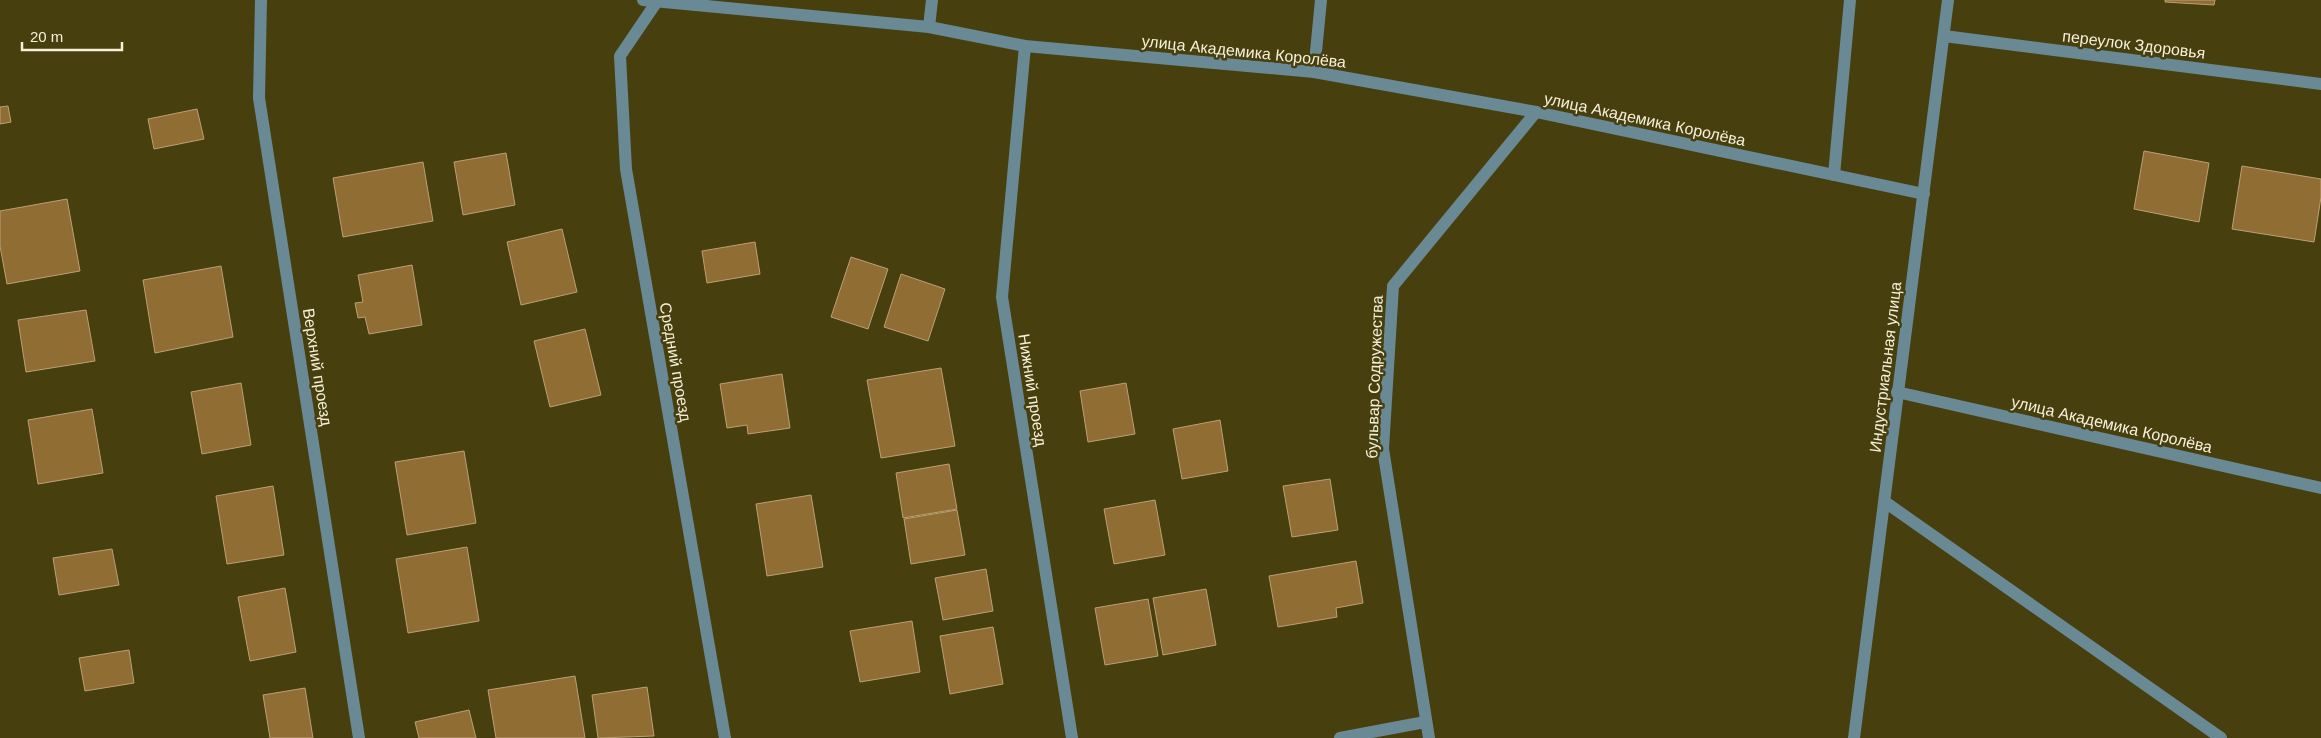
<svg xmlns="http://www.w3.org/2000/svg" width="2321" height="738" viewBox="0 0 2321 738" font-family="Helvetica,sans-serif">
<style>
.building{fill:#906d32;stroke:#bca076}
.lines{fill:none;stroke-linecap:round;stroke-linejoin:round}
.minor{stroke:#698a94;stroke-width:12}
.labels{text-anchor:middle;stroke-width:5;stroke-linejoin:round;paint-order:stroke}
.street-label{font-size:16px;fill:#f5f0d8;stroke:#483f0f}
</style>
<rect width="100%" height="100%" fill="#483f0f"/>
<g class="building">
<polygon points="2165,0 2215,0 2214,5 2165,2"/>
<polygon points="8,106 11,122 0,124 0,107"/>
<polygon points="197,109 204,139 154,149 148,119"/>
<polygon points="2144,151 2209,163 2199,222 2134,209"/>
<polygon points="506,153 515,205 463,215 454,162"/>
<polygon points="423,162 433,221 343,237 333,178"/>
<polygon points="2242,166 2321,179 2321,197 2314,242 2232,229"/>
<polygon points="67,199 80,271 7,284 0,246 0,211"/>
<polygon points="562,229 577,292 521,305 507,242"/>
<polygon points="755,242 760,274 707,283 702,251"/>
<polygon points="851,257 888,269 868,329 831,317"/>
<polygon points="412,265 422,325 369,334 365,317 358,318 355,303 363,302 358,275"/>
<polygon points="221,266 233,337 155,353 143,280"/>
<polygon points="901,274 945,289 928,341 884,327"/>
<polygon points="86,310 95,361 26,372 18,320"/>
<polygon points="585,329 601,395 550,407 534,341"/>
<polygon points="941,368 955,446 881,458 867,380"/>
<polygon points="782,374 790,428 748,434 747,425 727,428 720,384"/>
<polygon points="241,383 251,445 202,454 191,392"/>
<polygon points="1126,383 1135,434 1088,442 1080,391"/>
<polygon points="92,409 103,473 38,484 28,420"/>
<polygon points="1220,420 1228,471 1182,479 1173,429"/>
<polygon points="464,451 476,523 407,535 395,462"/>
<polygon points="949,464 957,509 903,518 896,473"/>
<polygon points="1330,479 1338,530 1292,537 1283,486"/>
<polygon points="273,486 284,555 227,564 216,496"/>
<polygon points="811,495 823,567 767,576 756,504"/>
<polygon points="1155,500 1165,555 1114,564 1104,509"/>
<polygon points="957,510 965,555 911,564 904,519"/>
<polygon points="467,547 479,621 408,633 396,559"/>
<polygon points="112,549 119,585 59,595 53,558"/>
<polygon points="1356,561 1363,603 1336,608 1337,617 1278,627 1269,576"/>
<polygon points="986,569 993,611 943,620 935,578"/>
<polygon points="285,588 296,652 250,661 238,597"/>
<polygon points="1206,589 1216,645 1163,655 1153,598"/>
<polygon points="1148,599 1158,656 1105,665 1095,608"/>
<polygon points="912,621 920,672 860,682 850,631"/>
<polygon points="993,627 1003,684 950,694 940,636"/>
<polygon points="129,650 134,683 85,691 79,658"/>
<polygon points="575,676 585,738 496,738 488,690"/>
<polygon points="647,687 654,736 598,738 592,695"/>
<polygon points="305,688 313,738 270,738 263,695"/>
<polygon points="469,710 476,738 419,738 415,722"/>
</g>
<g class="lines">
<g class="minor">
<polyline points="261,0 259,98 359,738"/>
<polyline points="643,0 929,27 1025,46 1314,72 1536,112 1924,194"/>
<polyline points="658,0 620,56 626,169 725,738"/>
<polyline points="929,27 932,0"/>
<polyline points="1944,36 2321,84"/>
<polyline points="1025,46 1002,297 1072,738"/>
<polyline points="1314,72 1321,0"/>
<polyline points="1834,175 1850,0"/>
<polyline points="1897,392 2321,488"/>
<polyline points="1885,502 2221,738"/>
<polyline points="1340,738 1425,722"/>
<polyline points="1429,738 1383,449 1393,286 1536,112"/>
<polyline points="1854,738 1948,0"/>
</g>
</g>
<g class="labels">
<g class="street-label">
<text transform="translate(2134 44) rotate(7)" y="6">переулок Здоровья</text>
<text transform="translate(1244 51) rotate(6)" y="6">улица Академика Королёва</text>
<text transform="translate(1645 119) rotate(12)" y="6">улица Академика Королёва</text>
<text transform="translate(676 362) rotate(80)" y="6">Средний проезд</text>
<text transform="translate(318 367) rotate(81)" y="6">Верхний проезд</text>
<text transform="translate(1885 367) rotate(-83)" y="6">Индустриальная улица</text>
<text transform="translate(1374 377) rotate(-88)" y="6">бульвар Содружества</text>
<text transform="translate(1033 390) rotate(81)" y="6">Нижний проезд</text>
<text transform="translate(2112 424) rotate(13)" y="6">улица Академика Королёва</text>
</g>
</g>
<path d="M22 42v8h100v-8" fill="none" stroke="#f5f0d8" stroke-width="2.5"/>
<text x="30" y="42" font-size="15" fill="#f5f0d8" stroke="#483f0f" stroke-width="4" paint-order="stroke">20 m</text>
</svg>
